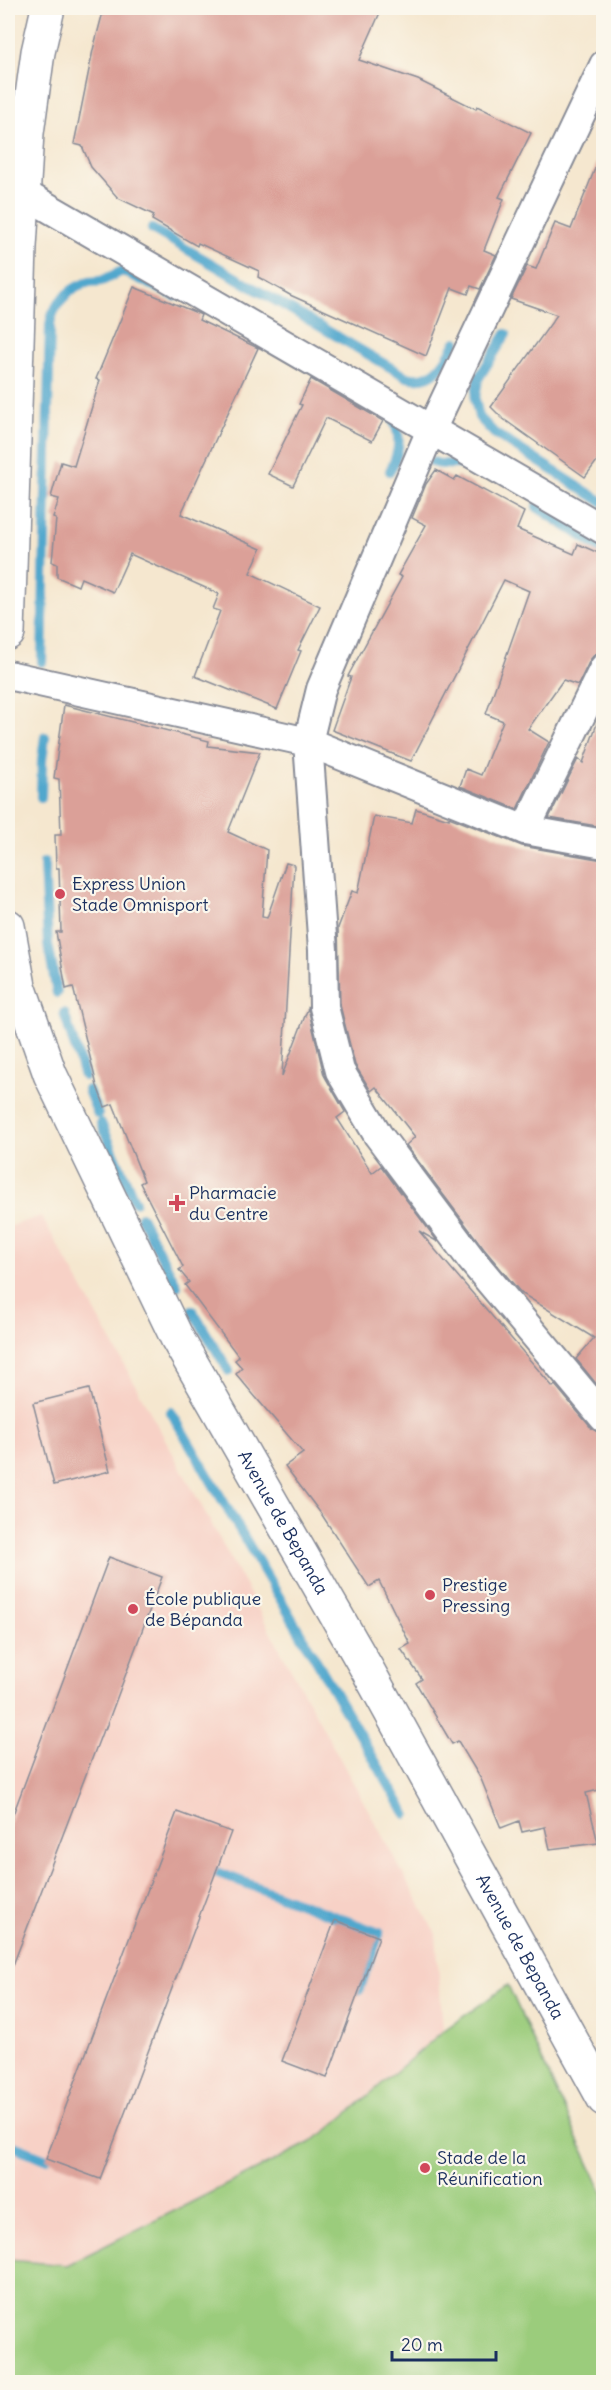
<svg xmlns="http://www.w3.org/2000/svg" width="611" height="2390" viewBox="0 0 611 2390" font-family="Delius,sans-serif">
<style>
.built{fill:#f7d1c6}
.green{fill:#9bcc7b;stroke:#5b7e6c;stroke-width:1.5}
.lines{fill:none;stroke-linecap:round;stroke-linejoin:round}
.stream{stroke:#51a7cd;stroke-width:10}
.building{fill:#dba098}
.street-casing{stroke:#888b96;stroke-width:32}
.secondary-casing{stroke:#888b96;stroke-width:36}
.street{stroke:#fff;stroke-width:28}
.secondary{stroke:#fff;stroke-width:33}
.poi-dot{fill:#d1495b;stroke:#fbf7ec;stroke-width:2}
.labels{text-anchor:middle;stroke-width:4.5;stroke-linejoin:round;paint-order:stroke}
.poi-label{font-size:18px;fill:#1b2f5e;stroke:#fbf7ec;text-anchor:start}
.street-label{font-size:18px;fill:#1b2f5e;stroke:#fbf7ec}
</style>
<rect width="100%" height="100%" fill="#fbf7ec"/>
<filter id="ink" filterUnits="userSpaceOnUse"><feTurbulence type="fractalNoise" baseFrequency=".0167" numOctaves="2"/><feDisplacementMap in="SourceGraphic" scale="12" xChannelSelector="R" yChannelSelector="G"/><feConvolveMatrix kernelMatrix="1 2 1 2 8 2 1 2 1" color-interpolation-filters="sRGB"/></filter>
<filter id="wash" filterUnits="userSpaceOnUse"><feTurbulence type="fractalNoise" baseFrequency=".008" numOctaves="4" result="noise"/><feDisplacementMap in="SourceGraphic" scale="24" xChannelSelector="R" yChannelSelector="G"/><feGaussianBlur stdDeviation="1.35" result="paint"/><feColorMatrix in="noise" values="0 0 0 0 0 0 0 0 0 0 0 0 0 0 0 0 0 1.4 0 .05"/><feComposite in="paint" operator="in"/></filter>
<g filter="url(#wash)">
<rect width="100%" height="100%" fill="#f5e7cf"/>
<polygon class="built" points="41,1216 80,1284 436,1934 443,2031 327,2131 309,2143 67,2265 8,2260 8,1227"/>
<polygon class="green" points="508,1985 603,2194 603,2382 8,2382 8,2260 67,2265 309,2143 327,2131 443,2031"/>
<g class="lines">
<g class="stream">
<path d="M152,229L407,377C434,384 445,363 456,342"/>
<polyline points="506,334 478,379 475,399 479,417 494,433 604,503"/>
<path d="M433,462C446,468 459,460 473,467"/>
<path d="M390,471C400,452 403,433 390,415"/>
<polyline points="537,507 604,551"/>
<path d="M42,662L50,325C52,306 68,289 86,283C91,281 96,282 101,281C105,280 116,273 123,271L175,296"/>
<polyline points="41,797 42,760 45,737"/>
<polyline points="44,863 48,944 57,993"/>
<polyline points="64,1013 84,1076"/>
<polyline points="88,1090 98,1114"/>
<polyline points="101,1123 135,1202"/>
<polyline points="141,1217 177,1286"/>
<polyline points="192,1310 229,1371"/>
<polyline points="171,1412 406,1814"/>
<polyline points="216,1872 379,1933 359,1990"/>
<polyline points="8,2144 46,2159"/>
</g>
</g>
<g id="blocks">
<g class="building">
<polygon points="104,8 382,8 359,60 418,80 476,109 477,106 531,133 499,197 504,199 484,250 496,255 480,289 471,286 468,294 452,288 426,356 290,295 258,277 259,271 198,243 197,246 152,220 154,215 118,198 91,167 82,146 74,144 93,50"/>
<polygon points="602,151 603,453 585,477 502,418 491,407 557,315 511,299 527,266 536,269 555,223 571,229"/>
<polygon points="134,287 197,313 201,315 199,320 258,348 181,514 261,549 250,573 320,606 298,650 301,651 277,709 195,676 220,611 213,609 219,594 130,554 113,592 81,578 78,586 57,577 57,564 52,562 56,519 53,518 59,499 51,497 61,462 74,466 100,380 96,379"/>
<polygon points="311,379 383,421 372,441 326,418 293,486 268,474 302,405 299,404"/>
<polygon points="436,470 454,480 457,476 524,512 517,529 574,554 578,544 603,555 603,652 595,654 590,660 578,685 563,680 528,729 549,742 517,809 460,786 466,769 481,775 503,721 486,714 529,591 504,580 411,761 332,730 351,677 348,676 402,577 398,575 426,525 412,518 426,484"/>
<polygon points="64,705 209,741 208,746 260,752 228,832 267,850 262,917 267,918 286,863 294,865 282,1076 308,1008 324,1075 345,1112 337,1118 372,1173 381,1166 438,1242 419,1231 553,1387 555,1385 592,1429 603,1434 603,1767 598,1770 603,1789 586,1793 598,1843 550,1849 545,1827 522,1832 519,1821 501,1828 481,1779 458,1741 452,1744 416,1683 422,1679 401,1649 410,1644 379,1581 369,1587 322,1515 285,1466 303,1453 236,1374 242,1368 235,1360 239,1357 185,1285 189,1282 179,1270 183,1267 140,1183 144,1181 113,1104 105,1107 97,1086 73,987 66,989 56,932 61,932 59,868 56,868 55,835 61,835 59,779 54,778"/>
<polygon points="599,718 603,718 603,827 549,818 578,759 583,763"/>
<polygon points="416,809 449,819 449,817 522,846 603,860 603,1392 576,1359 594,1338 521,1293 484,1249 406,1145 415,1137 376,1087 371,1091 355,1065 340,1005 338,928 352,891 358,893 374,816 412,823"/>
<polygon points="89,1389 110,1471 54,1485 33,1403"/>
<polygon points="109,1557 162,1577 105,1730 103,1730 10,1973 8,1972 8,1828"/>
<polygon points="177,1812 231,1832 100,2179 46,2159"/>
<polygon points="335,1920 379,1937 327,2078 282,2061"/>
</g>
</g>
</g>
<g filter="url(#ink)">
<use href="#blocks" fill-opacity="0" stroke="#888b96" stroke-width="1.5"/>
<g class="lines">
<defs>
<g id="street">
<polyline points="604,65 431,430 321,689 308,742 323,950 324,1007 340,1071 378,1135 471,1259 604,1418"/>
<polyline points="23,193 604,530"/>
<polyline points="8,675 308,742 525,830 604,844"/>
<polyline points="525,830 604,668"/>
</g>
<g id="secondary">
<polyline points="8,633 20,247 27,133 38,52 48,8"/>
<path id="s1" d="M8,926L19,986L50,1074L177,1338L367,1669L604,2099"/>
</g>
</defs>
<use href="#street" class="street-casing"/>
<use href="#secondary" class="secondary-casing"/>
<use href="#street" class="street"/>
<use href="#secondary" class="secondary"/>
</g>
</g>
<g class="poi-dot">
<circle cx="60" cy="894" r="6"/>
<path d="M174 1194h6v6h6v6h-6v6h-6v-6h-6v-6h6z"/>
<circle cx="430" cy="1595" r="6"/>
<circle cx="133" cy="1609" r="6"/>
<circle cx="425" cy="2168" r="6"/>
</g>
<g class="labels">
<g class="poi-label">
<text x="72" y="890">Express Union<tspan x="72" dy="21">Stade Omnisport</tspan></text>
<text x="189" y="1199">Pharmacie<tspan x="189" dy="21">du Centre</tspan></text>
<text x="442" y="1591">Prestige<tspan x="442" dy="21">Pressing</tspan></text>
<text x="145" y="1605">École publique<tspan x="145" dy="21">de Bépanda</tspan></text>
<text x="437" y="2164">Stade de la<tspan x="437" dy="21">Réunification</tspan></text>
</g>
<g class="street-label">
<text dy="6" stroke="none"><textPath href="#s1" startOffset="660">Avenue de Bepanda</textPath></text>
<text dy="6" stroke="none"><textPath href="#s1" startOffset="1146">Avenue de Bepanda</textPath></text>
</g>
</g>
<rect width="611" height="2390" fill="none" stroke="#fbf7ec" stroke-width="30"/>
<path d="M392 2351v9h104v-9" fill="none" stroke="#1b2f5e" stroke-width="3"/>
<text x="401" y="2351" font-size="18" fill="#1b2f5e" stroke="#fbf7ec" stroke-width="4.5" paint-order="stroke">20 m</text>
</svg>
